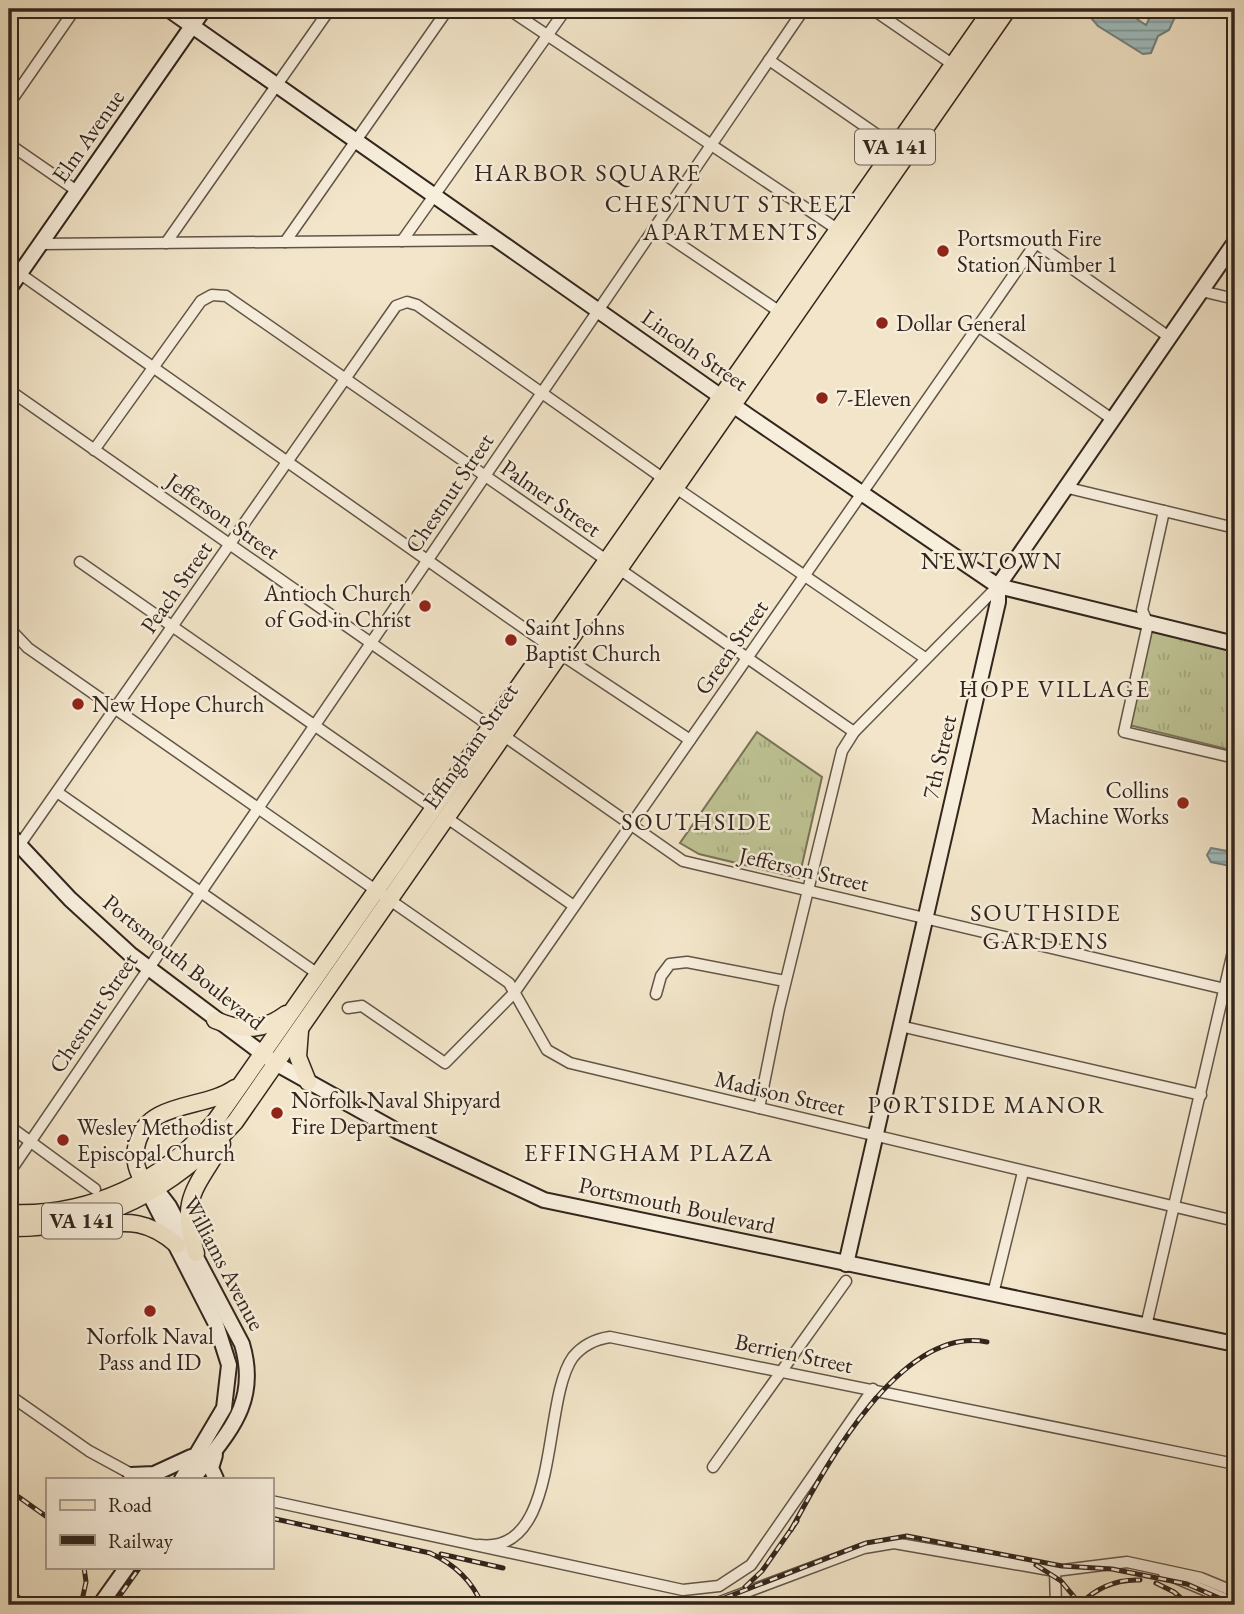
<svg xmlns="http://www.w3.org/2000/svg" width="1244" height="1614" viewBox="0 0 1244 1614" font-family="'EB Garamond',serif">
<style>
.grass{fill:url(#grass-tufts);stroke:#787458;stroke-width:2}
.water{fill:url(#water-rules);stroke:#73807e;stroke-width:2}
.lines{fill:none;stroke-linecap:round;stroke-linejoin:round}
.street-casing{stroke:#625548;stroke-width:13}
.secondary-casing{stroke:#32251d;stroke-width:18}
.primary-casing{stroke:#32251d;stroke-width:19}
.street{stroke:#f7eedc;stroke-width:10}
.secondary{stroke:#f7eedc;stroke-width:14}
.primary{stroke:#f2e5c9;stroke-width:16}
.rail-casing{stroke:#32251d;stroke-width:5}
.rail{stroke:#f7eedc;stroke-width:2.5;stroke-dasharray:8;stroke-linecap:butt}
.poi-dot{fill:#8f2418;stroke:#f7eedc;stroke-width:2.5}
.labels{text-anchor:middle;stroke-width:5;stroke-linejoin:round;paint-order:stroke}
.shield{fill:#f7eedc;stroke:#6d6156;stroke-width:2}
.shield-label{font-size:21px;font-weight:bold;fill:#32251d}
.street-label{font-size:23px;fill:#32251d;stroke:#f7eedc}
.poi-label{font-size:23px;fill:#32251d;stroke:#f7eedc;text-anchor:start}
.neighbourhood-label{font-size:24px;letter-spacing:2px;fill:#32251d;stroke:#f7eedc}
</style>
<defs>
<pattern id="grass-tufts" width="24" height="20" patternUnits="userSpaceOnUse" patternTransform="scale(1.75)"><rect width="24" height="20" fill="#bec394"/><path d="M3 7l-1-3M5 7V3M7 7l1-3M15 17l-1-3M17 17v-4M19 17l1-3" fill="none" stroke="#a4a77f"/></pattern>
<pattern id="water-rules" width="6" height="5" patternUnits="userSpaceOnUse" patternTransform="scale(1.75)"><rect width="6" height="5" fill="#9ebdbf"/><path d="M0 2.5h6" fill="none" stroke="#81999b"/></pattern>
</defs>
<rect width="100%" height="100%" fill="#f2e5c9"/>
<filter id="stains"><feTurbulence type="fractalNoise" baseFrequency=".00286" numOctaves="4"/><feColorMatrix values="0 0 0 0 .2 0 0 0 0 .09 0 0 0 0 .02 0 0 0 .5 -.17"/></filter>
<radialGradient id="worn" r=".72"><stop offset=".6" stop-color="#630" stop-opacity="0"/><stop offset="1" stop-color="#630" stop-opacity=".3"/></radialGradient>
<g class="grass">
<polygon points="1152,630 1235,650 1235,751 1129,725"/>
<polygon points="757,732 822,777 799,878 699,854 680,843"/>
</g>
<g class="water">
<polygon points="1092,9 1122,9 1146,25 1154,9 1181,9 1182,14 1174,19 1169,30 1158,36 1151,53 1143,54 1098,26 1091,18"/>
<polygon points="1211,848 1232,852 1235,860 1230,866 1211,862 1207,855"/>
</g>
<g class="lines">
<defs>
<g id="street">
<polyline points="508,9 840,231"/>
<polyline points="872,9 955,66"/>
<polyline points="1224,9 1235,17"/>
<polyline points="769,60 895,147"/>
<polyline points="9,104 75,9"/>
<polyline points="9,144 77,191"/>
<polyline points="654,227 780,312"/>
<polyline points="402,241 566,9"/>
<polyline points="285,242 448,9"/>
<polyline points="166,243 330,9"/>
<polyline points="40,244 498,240"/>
<polyline points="9,266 548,645"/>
<polyline points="1201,291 1235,299"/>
<polyline points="978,326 1112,419"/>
<polyline points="9,390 683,861 1225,989"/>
<polyline points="94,450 201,301 212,295 226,296 854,732"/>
<polyline points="1064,487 1235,528"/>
<polyline points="676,488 925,658"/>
<polyline points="1164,511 1142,610 1148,624 1124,732 1235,758"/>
<polyline points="80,562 433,808"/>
<polyline points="9,628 28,648 509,983 547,1050 570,1063 1235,1221"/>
<polyline points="562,655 690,740"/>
<polyline points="57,792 318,974"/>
<polyline points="447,818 574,906"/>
<polyline points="9,860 396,306 407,302 417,305 664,479"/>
<polyline points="656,994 661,976 670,964 687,962 785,981"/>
<polyline points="348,1008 362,1006 445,1063 514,993 1036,243 1169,337"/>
<polyline points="900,1026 1201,1095"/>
<polyline points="759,1108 779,1009 842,751 854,732 998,586"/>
<polyline points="9,1126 95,1189"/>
<polyline points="9,1173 804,9"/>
<polyline points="993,1294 1023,1172"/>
<polyline points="1146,1326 1235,943"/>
<polyline points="9,1395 89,1451 135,1476"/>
<polyline points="713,1467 846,1281"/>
<polyline points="271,1501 683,1590 719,1586 751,1565 873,1389"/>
<path d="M479,1545C562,1555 541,1401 573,1357C583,1345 596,1339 610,1337L1235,1464"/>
<polyline points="1055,1571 1056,1605"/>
<polyline points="1164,1573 1235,1603"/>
<polyline points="712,1605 864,1548 894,1543 1055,1571 1127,1562 1201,1578 1235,1592"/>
</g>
<g id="secondary">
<polyline points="168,9 750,417 998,586 1235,644"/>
<polyline points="9,289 204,9"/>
<polyline points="9,834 70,899 130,954 275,1063 397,1131 544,1200 1235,1344"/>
<path d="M144,1187L159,1193L169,1206L242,1344C260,1405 226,1434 193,1479"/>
<polyline points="146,1187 216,1324 229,1365 224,1408 182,1479"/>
<polyline points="846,1264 998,602 998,586 1235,242"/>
<polyline points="215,1455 211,1468 216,1479"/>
<polyline points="131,1475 154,1474 191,1457"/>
<polyline points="100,1605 127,1567"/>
</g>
<g id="primary">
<path d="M215,1020C242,1031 262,1032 286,1014"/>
<polyline points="300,1031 298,1057 308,1082"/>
<path d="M143,1181C135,1167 133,1155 138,1140C150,1101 206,1109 235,1088"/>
<path d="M9,1213C89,1217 165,1181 216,1120L992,9"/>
<path d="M94,1226C128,1220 150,1221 177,1245"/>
<path d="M9,1228C102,1229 173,1189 235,1122L1008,9"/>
<path d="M196,1253C178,1200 196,1188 222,1144"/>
</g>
</defs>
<use href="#street" class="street-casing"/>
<use href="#secondary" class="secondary-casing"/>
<use href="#primary" class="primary-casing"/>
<use href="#street" class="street"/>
<use href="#secondary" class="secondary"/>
<use href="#primary" class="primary"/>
<defs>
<g id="rail">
<polyline points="9,1490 47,1517"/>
<path d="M271,1518L430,1553C454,1564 472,1580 482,1605"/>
<path d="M791,1530C825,1467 901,1325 987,1342"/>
<polyline points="441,1554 503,1568"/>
<polyline points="1036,1565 1061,1581 1081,1605"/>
<polyline points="1156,1583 1174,1592 1189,1605"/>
<polyline points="745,1587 762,1571 797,1521"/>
<polyline points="9,1588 26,1605"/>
<polyline points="81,1605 86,1582 84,1567"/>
<polyline points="113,1605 140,1567"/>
<polyline points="612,1605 648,1600 693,1605"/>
<polyline points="694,1605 722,1599 866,1543 907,1536 1062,1566 1112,1569 1187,1584 1235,1605"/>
<path d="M1079,1605C1096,1588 1116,1579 1140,1580"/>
</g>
</defs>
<use href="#rail" class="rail-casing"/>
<use href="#rail" class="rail"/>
</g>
<g class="poi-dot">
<circle cx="943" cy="251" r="7"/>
<circle cx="882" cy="323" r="7"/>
<circle cx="822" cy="398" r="7"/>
<circle cx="425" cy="606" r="7"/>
<circle cx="511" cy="640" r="7"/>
<circle cx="78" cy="704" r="7"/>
<circle cx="1183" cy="803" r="7"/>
<circle cx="277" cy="1113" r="7"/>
<circle cx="63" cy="1140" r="7"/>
<circle cx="150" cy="1311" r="7"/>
</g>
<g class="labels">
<g class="shield">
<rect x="855" y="129.5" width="80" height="35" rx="5"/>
<rect x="42" y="1203.5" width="80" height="35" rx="5"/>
</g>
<g class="shield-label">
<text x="895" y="154">VA 141</text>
<text x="82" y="1228">VA 141</text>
</g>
<g class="street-label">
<text transform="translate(88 136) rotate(-55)" y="8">Elm Avenue</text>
<text transform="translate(695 350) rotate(35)" y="8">Lincoln Street</text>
<text transform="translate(449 493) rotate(-56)" y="8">Chestnut Street</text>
<text transform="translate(551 498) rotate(35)" y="8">Palmer Street</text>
<text transform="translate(223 516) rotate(35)" y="8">Jefferson Street</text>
<text transform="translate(176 587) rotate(-55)" y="8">Peach Street</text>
<text transform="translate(731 647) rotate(-55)" y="8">Green Street</text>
<text transform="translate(470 746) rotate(-55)" y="8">Effingham Street</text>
<text transform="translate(939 757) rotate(-77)" y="8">7th Street</text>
<text transform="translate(804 869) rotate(13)" y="8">Jefferson Street</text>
<text transform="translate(184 962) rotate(39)" y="8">Portsmouth Boulevard</text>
<text transform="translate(93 1013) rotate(-56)" y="8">Chestnut Street</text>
<text transform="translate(780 1093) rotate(13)" y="8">Madison Street</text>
<text transform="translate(677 1205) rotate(12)" y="8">Portsmouth Boulevard</text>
<text transform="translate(224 1263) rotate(62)" y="8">Williams Avenue</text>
<text transform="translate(794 1353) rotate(12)" y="8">Berrien Street</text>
</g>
<g class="poi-label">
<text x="957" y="246">Portsmouth Fire<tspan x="957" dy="26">Station Number 1</tspan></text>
<text x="896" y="331">Dollar General</text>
<text x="836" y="406">7-Eleven</text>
<text x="411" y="601" text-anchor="end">Antioch Church<tspan x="411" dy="26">of God in Christ</tspan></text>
<text x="525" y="635">Saint Johns<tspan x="525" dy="26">Baptist Church</tspan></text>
<text x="92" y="712">New Hope Church</text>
<text x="1169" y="798" text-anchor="end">Collins<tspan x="1169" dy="26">Machine Works</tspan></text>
<text x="291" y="1108">Norfolk Naval Shipyard<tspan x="291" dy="26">Fire Department</tspan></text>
<text x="77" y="1135">Wesley Methodist<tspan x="77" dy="26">Episcopal Church</tspan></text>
<text x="150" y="1344" text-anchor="middle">Norfolk Naval<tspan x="150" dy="26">Pass and ID</tspan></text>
</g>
<g class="neighbourhood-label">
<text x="588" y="181">HARBOR SQUARE</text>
<text x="731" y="212">CHESTNUT STREET<tspan x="731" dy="28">APARTMENTS</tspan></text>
<text x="992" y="569">NEWTOWN</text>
<text x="1055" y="697">HOPE VILLAGE</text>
<text x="697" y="830">SOUTHSIDE</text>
<text x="1046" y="921">SOUTHSIDE<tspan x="1046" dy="28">GARDENS</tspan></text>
<text x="987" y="1113">PORTSIDE MANOR</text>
<text x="649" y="1161">EFFINGHAM PLAZA</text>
</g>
</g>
<rect width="1244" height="1614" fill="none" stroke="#f2e5c9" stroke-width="35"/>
<rect x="10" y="10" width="1223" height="1593" fill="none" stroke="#32251d" stroke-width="3.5"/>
<rect x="18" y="18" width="1209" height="1579" fill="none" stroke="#32251d" stroke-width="2"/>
<rect x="46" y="1478" width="228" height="91" fill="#f7eedc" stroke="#a89e90" stroke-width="2"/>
<rect x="60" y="1500" width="35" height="10" fill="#f2e5c9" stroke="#a89e90" stroke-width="2"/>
<text x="108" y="1512" font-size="21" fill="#32251d">Road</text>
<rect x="60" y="1535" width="35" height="10" fill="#32251d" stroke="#a89e90" stroke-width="2"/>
<text x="108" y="1548" font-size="21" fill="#32251d">Railway</text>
<rect width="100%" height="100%" filter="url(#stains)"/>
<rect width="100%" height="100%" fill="url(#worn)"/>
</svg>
